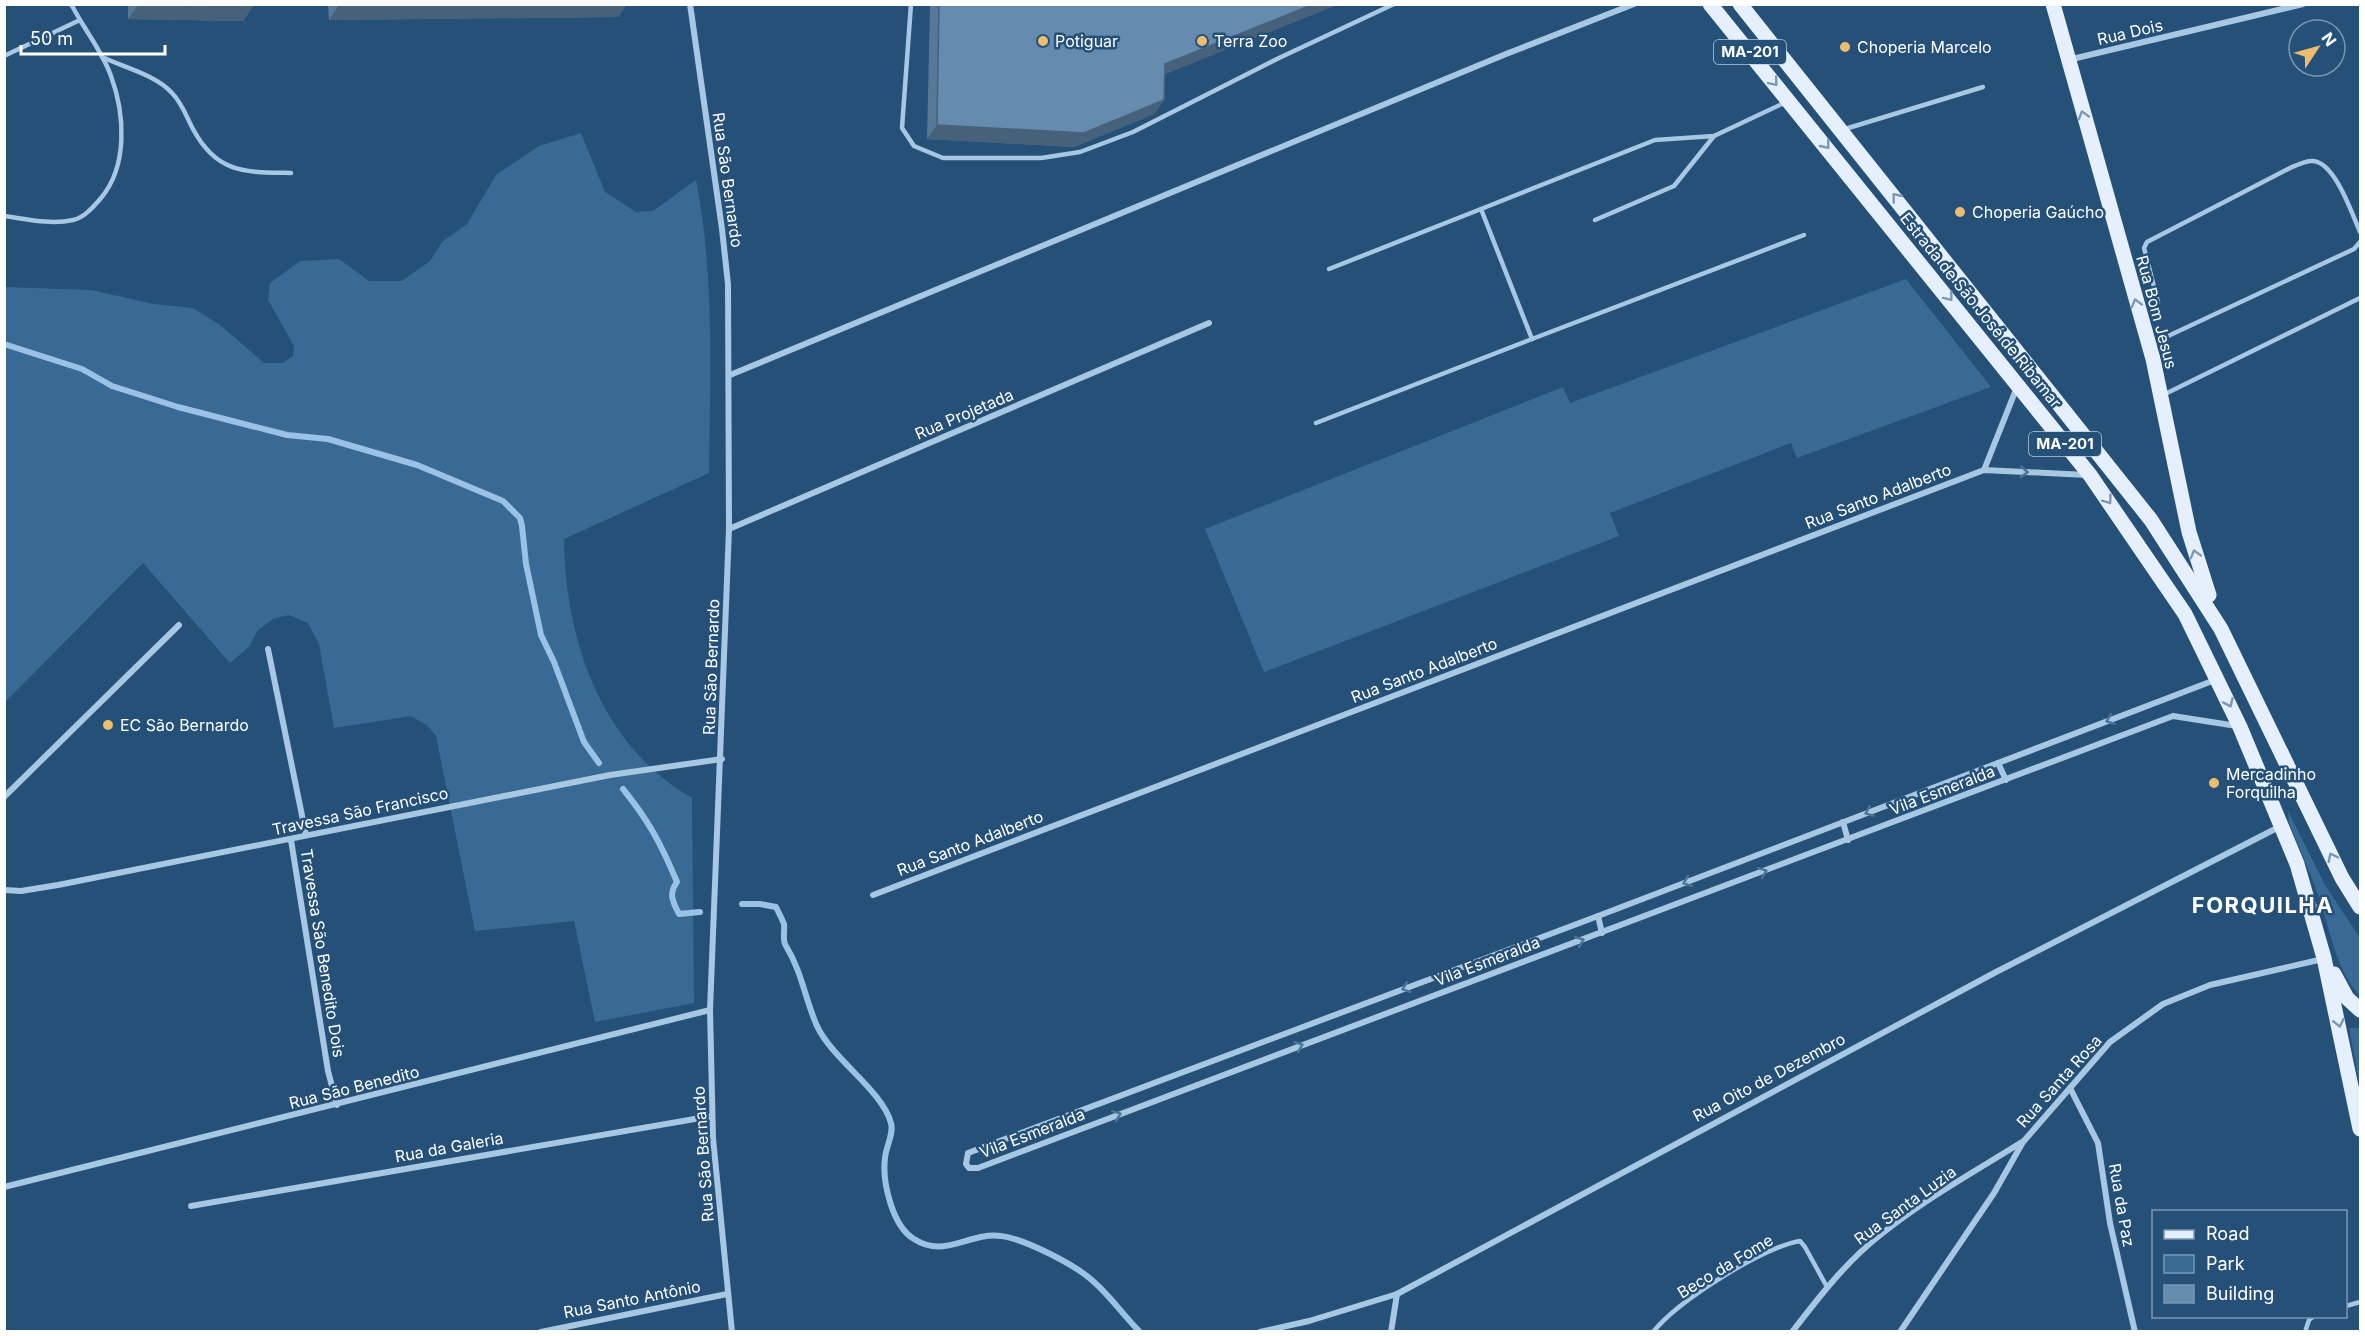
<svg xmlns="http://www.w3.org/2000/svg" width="2365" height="1336" viewBox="0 0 2365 1336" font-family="Inter,sans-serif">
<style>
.green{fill:#396a95}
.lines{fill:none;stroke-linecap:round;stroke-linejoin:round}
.stream{stroke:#9bc2e4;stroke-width:6}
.service{stroke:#a7c7e3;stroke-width:4.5}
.minor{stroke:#a7c7e3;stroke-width:6}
.primary{stroke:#e6f0fc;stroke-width:15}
.wall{fill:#577896}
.shaded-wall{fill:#47617a}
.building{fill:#658bae;stroke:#47617a;stroke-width:1.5}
.oneway{stroke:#7c98b3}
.oneway2{stroke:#4c7498}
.poi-dot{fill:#ecbd6c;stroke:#255078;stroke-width:2}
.labels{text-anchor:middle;stroke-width:5;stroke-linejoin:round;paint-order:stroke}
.shield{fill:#255078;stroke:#becad6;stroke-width:1.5}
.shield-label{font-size:15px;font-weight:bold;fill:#fff}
.street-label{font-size:16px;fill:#fff;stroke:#255078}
.poi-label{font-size:16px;fill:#fff;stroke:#255078;text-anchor:start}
.district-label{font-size:22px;font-weight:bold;letter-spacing:1.5px;fill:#fff;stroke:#255078}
</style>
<rect width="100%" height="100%" fill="#255078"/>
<g class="green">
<path d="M581,133L605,192L636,212L653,211L696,180C715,276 710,375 709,473L564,539C565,639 600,745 692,798L694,1003L595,1022L574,921L475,931L436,736L428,726L411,716L334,728L319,644L308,623L289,615L273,619L257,631L250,646L230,663L143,563L5,702V287L91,290L153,304L193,308L220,325L264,363H283L293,356L294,346L268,300L270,283L300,261L339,259L369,281H402L430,261L442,242L467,224L496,175L539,146Z"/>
<polygon points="1906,279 1991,387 1797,458 1791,443 1610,513 1619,536 1264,672 1205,529 1563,387 1570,403"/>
<path d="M2288,811L2325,885L2360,938V996C2336,971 2330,929 2319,897C2310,872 2299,847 2289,823Z"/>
<polygon points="2349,1028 2360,1028 2360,1086"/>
</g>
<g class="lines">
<g class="stream">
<polyline points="4,344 82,369 112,386 178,407 287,435 328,439 417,465 503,501 520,518 522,526 526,564 541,635 554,662 584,742 599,763"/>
<path d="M623,789C649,821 661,844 677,882C668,894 673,902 679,914L700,912"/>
<path d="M742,904H760L776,907C779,913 782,919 784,924C785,931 782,941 786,946C802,972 805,999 817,1026C833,1060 882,1090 891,1123C894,1134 886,1146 885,1158C882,1181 892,1226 914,1239C945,1259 968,1232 1001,1236C1025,1239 1076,1265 1094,1282C1111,1297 1124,1316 1140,1332"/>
</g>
<g class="service">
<polyline points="911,4 902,128 914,146 943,158 1041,158 1080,152 1133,132 1279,58 1394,4"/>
<polyline points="4,56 80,20 71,4"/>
<path d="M102,57C123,67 156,75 172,93C182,103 186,116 193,129C217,174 245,172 291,173"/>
<polyline points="1845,129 1983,87"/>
<path d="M4,216C26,219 51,225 73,220C84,218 94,206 101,198C128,166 125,114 111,76C104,56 91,38 80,20"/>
<polyline points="1595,220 1674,186 1714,136"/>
<polyline points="1329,269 1481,209"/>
<path d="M2158,302L2144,248L2147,242L2292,167C2298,165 2305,161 2311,161C2334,159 2352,214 2360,232"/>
<polyline points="1532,339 1804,235"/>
<polyline points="2151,344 2354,249 2360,242"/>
<polyline points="2163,395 2360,298"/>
<polyline points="1316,423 1532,339 1481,209 1655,140 1714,136 1784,103"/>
<polyline points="2346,1306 2360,1302"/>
<path d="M1653,1332C1678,1301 1761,1248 1800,1241L1805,1247L1827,1287"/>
<polyline points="2305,1332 2309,1320 2314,1316"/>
</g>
<g class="minor">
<polyline points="690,4 722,229 728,284 729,529 710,1010 713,1138 732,1332"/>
<polyline points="2068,60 2303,4"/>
<polyline points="730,375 1506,54 1634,4"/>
<polyline points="1984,470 2017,387"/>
<polyline points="729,529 1209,323"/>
<polyline points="268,649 306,835"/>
<polyline points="2215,680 1598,916 968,1153 966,1164 969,1168 978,1168 2173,716 2237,726"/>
<polyline points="1998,763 2006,780"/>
<polyline points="4,797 179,625"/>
<polyline points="1843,822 1848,840"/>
<polyline points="291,840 328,1071 337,1105"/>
<polyline points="4,890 21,891 58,885 610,775 722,759"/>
<polyline points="873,895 1984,470 2087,475"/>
<polyline points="1598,916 1602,933"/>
<polyline points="2070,1088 2098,1143 2110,1223 2135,1332"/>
<polyline points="4,1187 710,1010"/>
<polyline points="191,1206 712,1116"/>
<polyline points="541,1332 727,1294"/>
<polyline points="1260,1332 1309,1321 1397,1294 1996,972 2279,827"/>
<polyline points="1391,1332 1397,1294"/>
<path d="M1792,1332C1819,1297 1845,1263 1879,1236C1923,1200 1974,1172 2022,1142"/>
<polyline points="1900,1332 1994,1193 2023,1142 2110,1042 2163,1004 2210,985 2323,959"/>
</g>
<g class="primary">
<polyline points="1710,4 2090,475 2185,614 2240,727 2297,864 2324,958 2360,1129"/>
<polyline points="1740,4 2151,520 2221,629 2342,878 2360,907"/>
<polyline points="2053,4 2153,359 2189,532 2209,595"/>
<polyline points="2334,974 2347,998 2360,1010"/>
</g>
</g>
<g class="wall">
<polygon points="128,4 253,4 253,6 243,21 128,19"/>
<polygon points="328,4 627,4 618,17 329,20"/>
<polygon points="930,4 1339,4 1165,74 1164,100 1154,114 1074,147 927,139"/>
</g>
<g class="shaded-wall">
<polygon points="449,4 627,4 618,17 329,20 339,5"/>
<polygon points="1314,4 1339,4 1155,78 1165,64"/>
<polygon points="138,5 253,6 243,21 128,19"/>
<polygon points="1164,100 1154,114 1074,147 927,139 937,125"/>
</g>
<g class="building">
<polygon points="138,4 253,4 253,6 138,5"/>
<polygon points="339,4 449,4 339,5"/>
<polygon points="939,4 1314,4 1165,64 1164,100 1084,133 937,125"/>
</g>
<defs><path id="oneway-chevron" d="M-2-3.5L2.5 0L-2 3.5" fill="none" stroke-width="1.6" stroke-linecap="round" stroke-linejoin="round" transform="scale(1.5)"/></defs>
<g class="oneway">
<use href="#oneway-chevron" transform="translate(1774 82) rotate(50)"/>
<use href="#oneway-chevron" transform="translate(2083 115) rotate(-106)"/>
<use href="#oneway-chevron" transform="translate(1826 145) rotate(51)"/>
<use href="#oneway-chevron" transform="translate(1896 197) rotate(-129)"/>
<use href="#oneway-chevron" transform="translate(1949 297) rotate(52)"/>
<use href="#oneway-chevron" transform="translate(2136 303) rotate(-106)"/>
<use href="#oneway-chevron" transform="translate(2108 500) rotate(54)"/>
<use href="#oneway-chevron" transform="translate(2195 554) rotate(-106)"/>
<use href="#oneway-chevron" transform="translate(2229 703) rotate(66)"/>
<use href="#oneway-chevron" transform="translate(2332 857) rotate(-116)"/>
<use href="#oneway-chevron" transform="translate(2339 1023) rotate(77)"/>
</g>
<g class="oneway2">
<use href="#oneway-chevron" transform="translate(2024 472) rotate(4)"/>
<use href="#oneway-chevron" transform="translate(2110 720) rotate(159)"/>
<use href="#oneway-chevron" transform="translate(1869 812) rotate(159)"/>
<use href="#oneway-chevron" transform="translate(1763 872) rotate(-21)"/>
<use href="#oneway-chevron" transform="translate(1687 882) rotate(159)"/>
<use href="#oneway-chevron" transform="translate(1580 941) rotate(-21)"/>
<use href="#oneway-chevron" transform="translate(1406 988) rotate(159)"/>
<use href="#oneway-chevron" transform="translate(1299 1046) rotate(-21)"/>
<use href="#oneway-chevron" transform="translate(1117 1115) rotate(-21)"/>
</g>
<g class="poi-dot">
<circle cx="1043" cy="41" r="6"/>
<circle cx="1202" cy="41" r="6"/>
<circle cx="1845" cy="47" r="6"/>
<circle cx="1960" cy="212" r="6"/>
<circle cx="108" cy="725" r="6"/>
<circle cx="2214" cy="783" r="6"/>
</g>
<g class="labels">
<g class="shield">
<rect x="1714" y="40" width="72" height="24" rx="4.5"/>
<rect x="2029" y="432" width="72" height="24" rx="4.5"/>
</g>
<g class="shield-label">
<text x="1750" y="57">MA-201</text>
<text x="2065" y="449">MA-201</text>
</g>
<g class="street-label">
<text transform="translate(2130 32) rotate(-13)" y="6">Rua Dois</text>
<text transform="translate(728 180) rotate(82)" y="6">Rua São Bernardo</text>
<text transform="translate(1981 310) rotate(51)" y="6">Estrada de São José de Ribamar</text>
<text transform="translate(2157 312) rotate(75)" y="6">Rua Bom Jesus</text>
<text transform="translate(964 414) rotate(-23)" y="6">Rua Projetada</text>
<text transform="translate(1878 496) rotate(-21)" y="6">Rua Santo Adalberto</text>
<text transform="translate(711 667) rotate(-88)" y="6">Rua São Bernardo</text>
<text transform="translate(1424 670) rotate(-21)" y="6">Rua Santo Adalberto</text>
<text transform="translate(1942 790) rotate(-21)" y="6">Vila Esmeralda</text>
<text transform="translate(360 811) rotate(-12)" y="6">Travessa São Francisco</text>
<text transform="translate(970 843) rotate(-21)" y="6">Rua Santo Adalberto</text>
<text transform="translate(323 953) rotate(81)" y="6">Travessa São Benedito Dois</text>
<text transform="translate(1487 961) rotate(-21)" y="6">Vila Esmeralda</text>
<text transform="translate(1769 1077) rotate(-28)" y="6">Rua Oito de Dezembro</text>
<text transform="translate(2059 1081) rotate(-48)" y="6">Rua Santa Rosa</text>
<text transform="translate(354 1087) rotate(-14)" y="6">Rua São Benedito</text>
<text transform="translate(1032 1133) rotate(-21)" y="6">Vila Esmeralda</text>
<text transform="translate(449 1147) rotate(-10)" y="6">Rua da Galeria</text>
<text transform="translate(703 1154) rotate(-94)" y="6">Rua São Bernardo</text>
<text transform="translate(1905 1205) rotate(-36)" y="6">Rua Santa Luzia</text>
<text transform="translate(2122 1205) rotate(80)" y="6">Rua da Paz</text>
<text transform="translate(1725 1266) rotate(-31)" y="6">Beco da Fome</text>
<text transform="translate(632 1299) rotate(-11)" y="6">Rua Santo Antônio</text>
</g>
<g class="poi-label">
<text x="1055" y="47">Potiguar</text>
<text x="1214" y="47">Terra Zoo</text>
<text x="1857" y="53">Choperia Marcelo</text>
<text x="1972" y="218">Choperia Gaúcho</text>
<text x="120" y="731">EC São Bernardo</text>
<text x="2226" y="780">Mercadinho<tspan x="2226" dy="18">Forquilha</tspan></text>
</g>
<g class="district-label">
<text x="2263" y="913">FORQUILHA</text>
</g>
</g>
<rect width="2365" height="1336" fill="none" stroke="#ffffff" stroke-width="12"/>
<rect x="2152" y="1210" width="195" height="108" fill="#255078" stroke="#7c96ae" stroke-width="1.5"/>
<rect x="2164" y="1230" width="30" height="9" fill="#e6f0fc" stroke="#7c96ae" stroke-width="1.5"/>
<text x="2206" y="1240" font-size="18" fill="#ffffff">Road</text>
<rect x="2164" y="1255" width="30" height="18" fill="#396a95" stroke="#7c96ae" stroke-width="1.5"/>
<text x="2206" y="1270" font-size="18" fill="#ffffff">Park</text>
<rect x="2164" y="1285" width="30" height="18" fill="#658bae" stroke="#7c96ae" stroke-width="1.5"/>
<text x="2206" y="1300" font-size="18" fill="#ffffff">Building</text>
<g transform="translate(2317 48) rotate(54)"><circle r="28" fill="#255078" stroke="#7c96ae" stroke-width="1.5"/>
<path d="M0-4.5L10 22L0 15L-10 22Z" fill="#ecbd6c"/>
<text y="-9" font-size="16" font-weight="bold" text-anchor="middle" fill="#ffffff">N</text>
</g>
<path d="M21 45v9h144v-9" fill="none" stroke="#ffffff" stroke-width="3"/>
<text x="30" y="45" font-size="18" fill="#ffffff" stroke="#255078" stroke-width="4.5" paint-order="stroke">50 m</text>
</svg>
